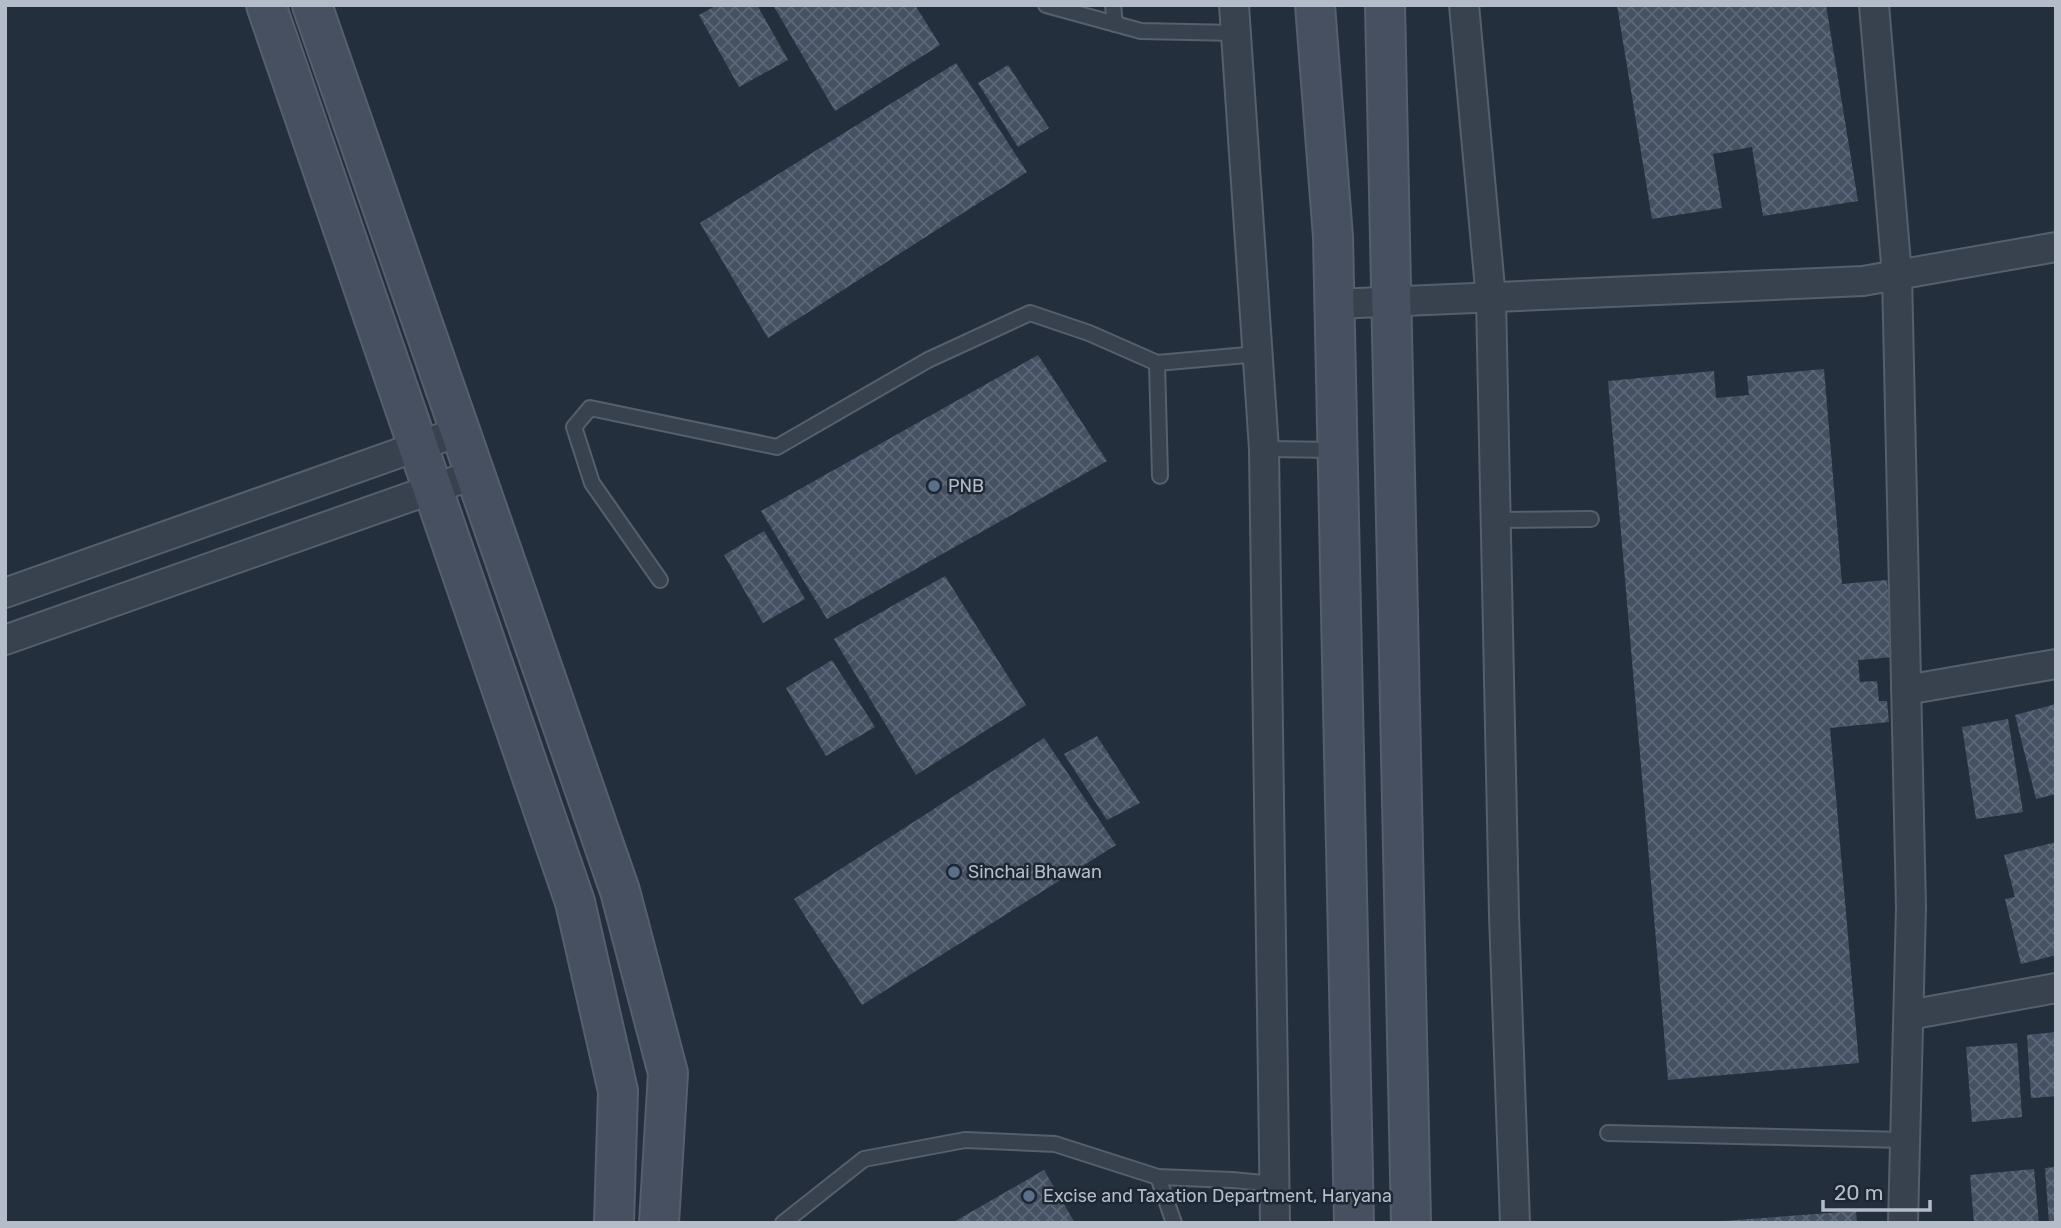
<svg xmlns="http://www.w3.org/2000/svg" width="2061" height="1228" viewBox="0 0 2061 1228" font-family="Rubik,sans-serif">
<style>
.building{fill:url(#building-cross-hatch)}
.lines{fill:none;stroke-linecap:round;stroke-linejoin:round}
.lane-casing{stroke:#565f6c;stroke-width:18}
.street-casing{stroke:#565f6c;stroke-width:32}
.secondary-casing{stroke:#565f6c;stroke-width:42}
.lane{stroke:#38414e;stroke-width:14}
.street{stroke:#38414e;stroke-width:28}
.secondary{stroke:#465061;stroke-width:38}
.service-dot{fill:#5c6f8a;stroke:#1d2633;stroke-width:2.5}
.labels{text-anchor:middle;stroke-width:5;stroke-linejoin:round;paint-order:stroke}
.poi-label{font-size:18px;fill:#b4bcc9;stroke:#1d2633;text-anchor:start}
</style>
<defs>
<pattern id="building-cross-hatch" width="8" height="8" patternUnits="userSpaceOnUse" patternTransform="scale(1.75)"><rect width="8" height="8" fill="#455162"/><path d="M0 0l8 8M0 8l8-8" fill="none" stroke="#5d6877"/></pattern>
</defs>
<rect width="100%" height="100%" fill="#242f3e"/>
<g class="building">
<polygon points="717,5 757,5 788,60 739,87 699,15"/>
<polygon points="773,5 915,5 940,45 835,111"/>
<polygon points="1617,5 1826,5 1858,201 1763,216 1752,147 1713,154 1722,208 1652,219"/>
<polygon points="956,63 1027,172 768,338 700,223"/>
<polygon points="1008,65 1049,128 1018,147 978,83"/>
<polygon points="1038,355 1107,461 827,619 761,511"/>
<polygon points="1824,369 1842,584 1887,580 1894,657 1858,660 1860,682 1877,681 1879,701 1887,701 1889,722 1830,728 1859,1063 1668,1080 1608,381 1714,371 1716,398 1749,395 1747,376"/>
<polygon points="764,531 805,599 763,623 724,555"/>
<polygon points="945,576 1026,705 916,775 834,639"/>
<polygon points="832,660 875,727 826,756 786,688"/>
<polygon points="2056,704 2056,794 2036,799 2015,715"/>
<polygon points="2008,719 2023,812 1976,819 1962,727"/>
<polygon points="1097,736 1140,803 1107,820 1064,754"/>
<polygon points="1044,738 1116,845 862,1005 794,899"/>
<polygon points="2056,842 2056,955 2021,964 2005,899 2015,897 2004,855"/>
<polygon points="2056,1032 2056,1096 2031,1098 2027,1035"/>
<polygon points="2017,1043 2022,1117 1972,1122 1966,1047"/>
<polygon points="2056,1167 2056,1223 2049,1223 2045,1168"/>
<polygon points="2034,1169 2039,1223 1974,1223 1970,1175"/>
<polygon points="1044,1170 1075,1223 952,1223"/>
<polygon points="1856,1211 1857,1223 1723,1223 1723,1221"/>
</g>
<g class="lines">
<defs>
<g id="lane">
<polyline points="1046,5 1141,31 1236,33"/>
<polyline points="1113,5 1115,24"/>
<polyline points="1157,363 1160,476"/>
<polyline points="1264,449 1337,450"/>
<polyline points="1496,520 1591,519"/>
<polyline points="660,580 592,483 574,427 590,408 777,447 928,360 1030,313 1089,333 1157,363 1258,354"/>
<polyline points="1608,1133 1905,1140"/>
<polyline points="1158,1177 1174,1223"/>
<polyline points="783,1223 864,1159 965,1140 1055,1144 1158,1177 1232,1180 1275,1184"/>
</g>
<g id="street">
<polyline points="1234,5 1264,449 1275,1223"/>
<polyline points="1464,5 1491,299 1504,915 1515,1223"/>
<polyline points="1874,5 1897,275 1911,908 1903,1223"/>
<polyline points="1335,304 1863,281 2056,247"/>
<polyline points="5,593 461,431"/>
<polyline points="5,640 475,474"/>
<polyline points="1906,690 2056,664"/>
<polyline points="1909,1015 2056,988"/>
</g>
<g id="secondary">
<polyline points="266,5 575,902 618,1091 614,1223"/>
<polyline points="312,5 620,891 668,1073 659,1223"/>
<polyline points="1315,5 1333,237 1354,1223"/>
<polyline points="1385,5 1411,1223"/>
</g>
</defs>
<use href="#lane" class="lane-casing"/>
<use href="#street" class="street-casing"/>
<use href="#secondary" class="secondary-casing"/>
<use href="#lane" class="lane"/>
<use href="#street" class="street"/>
<use href="#secondary" class="secondary"/>
</g>
<g class="service-dot">
<circle cx="934" cy="486" r="7"/>
<circle cx="954" cy="872" r="7"/>
<circle cx="1029" cy="1196" r="7"/>
</g>
<g class="labels">
<g class="poi-label">
<text x="948" y="492">PNB</text>
<text x="968" y="878">Sinchai Bhawan</text>
<text x="1043" y="1202">Excise and Taxation Department, Haryana</text>
</g>
</g>
<rect width="2061" height="1228" fill="none" stroke="#b4bcc9" stroke-width="14"/>
<path d="M1823 1200v10h107v-10" fill="none" stroke="#b4bcc9" stroke-width="3.5"/>
<text x="1834" y="1200" font-size="21" fill="#b4bcc9" stroke="#1d2633" stroke-width="5" paint-order="stroke">20 m</text>
</svg>
